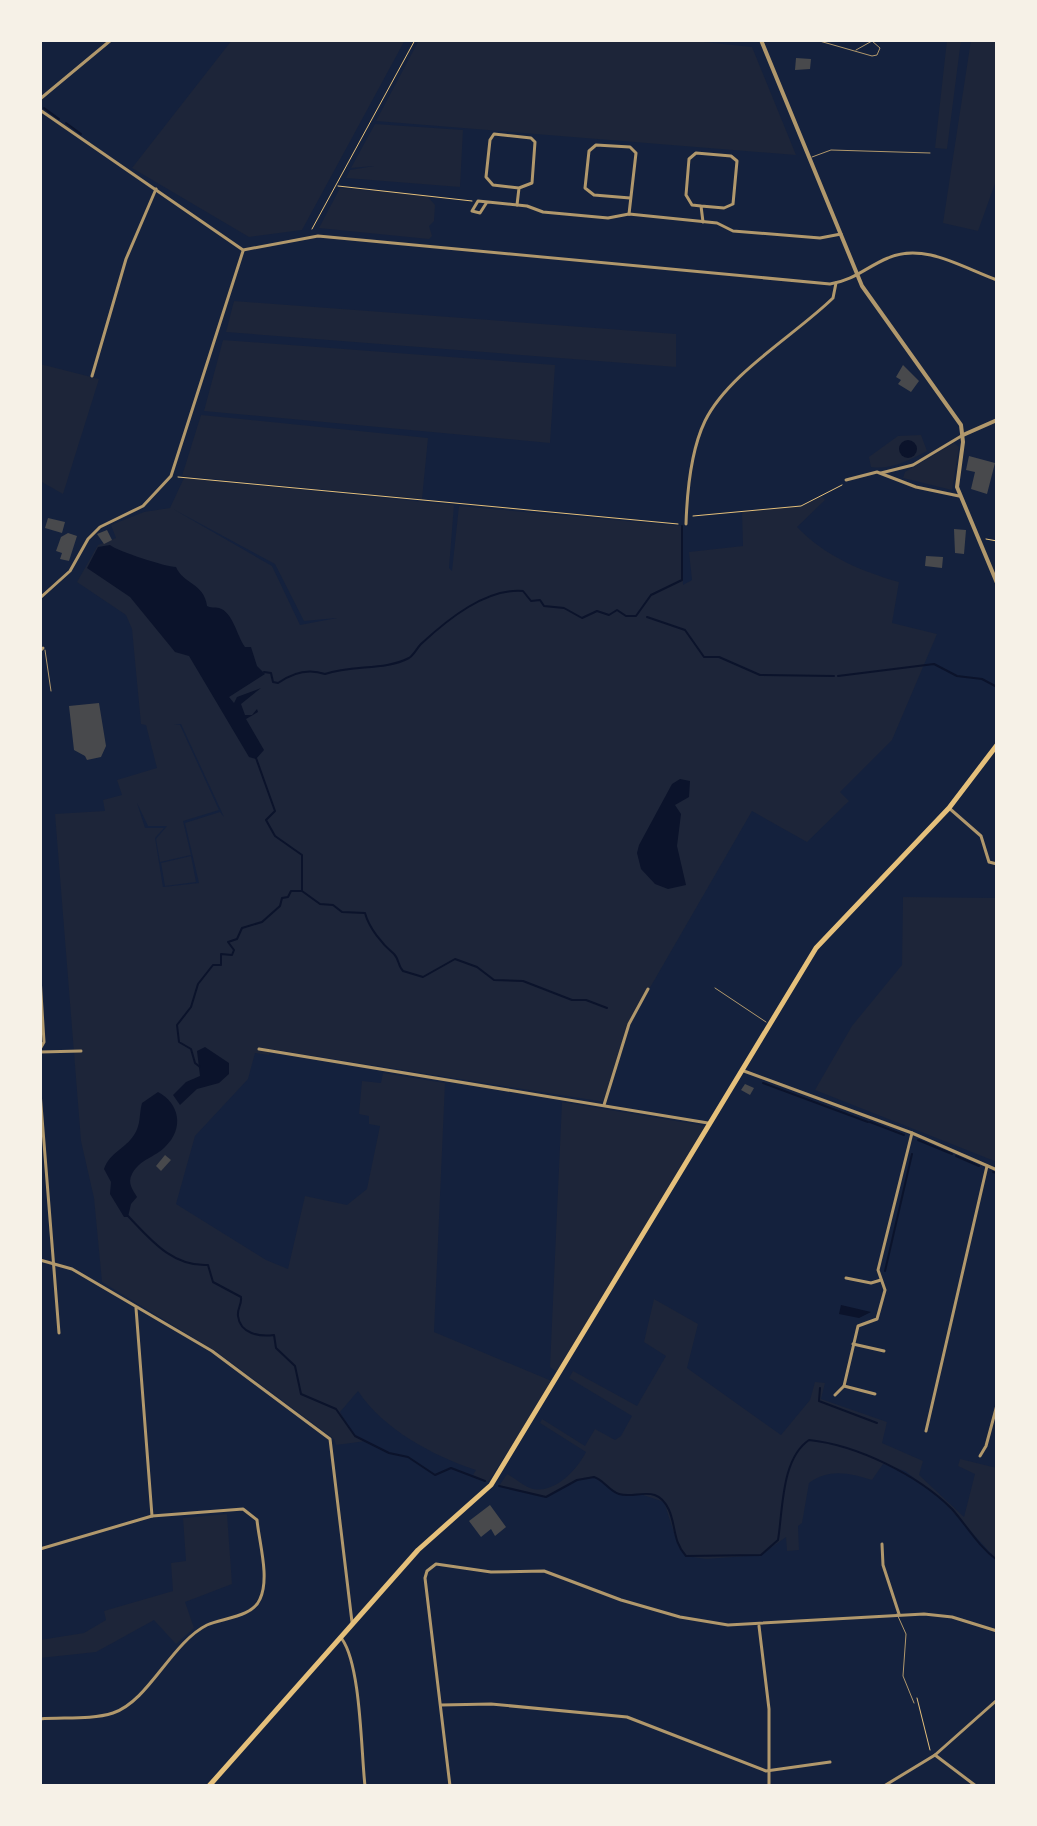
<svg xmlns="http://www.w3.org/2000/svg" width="1037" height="1826" viewBox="0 0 1037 1826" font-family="Roboto,sans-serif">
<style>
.green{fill:#1d2539;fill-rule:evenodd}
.water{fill:#0b132b}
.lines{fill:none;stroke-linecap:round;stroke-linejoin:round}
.stream{stroke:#0b132b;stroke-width:2}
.building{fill:#48494c}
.path{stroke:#e5c07b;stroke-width:1}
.service{stroke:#b1986c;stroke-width:1}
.minor{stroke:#b1986c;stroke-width:3}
.tertiary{stroke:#b1986c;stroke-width:4}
.primary{stroke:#e5c07b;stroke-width:5}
</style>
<rect width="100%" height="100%" fill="#14213d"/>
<g class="green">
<polygon points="232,40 405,40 302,230 249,237 132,168"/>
<polygon points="419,40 685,40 752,47 796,155 376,121"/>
<polygon points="947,40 961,40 947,149 935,148"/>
<polygon points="971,40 997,40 997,178 978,231 943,223"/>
<polygon points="375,124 463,130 460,187 346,178 350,170 374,166 351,168"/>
<polygon points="340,188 427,196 435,205 434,221 429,226 432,236 429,239 319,228"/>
<polygon points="234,301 676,334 676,367 226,332"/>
<polygon points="223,340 555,365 550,443 204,411"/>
<polygon points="40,364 99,379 63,494 40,481"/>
<polygon points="201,415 428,438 422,499 182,476"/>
<path d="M921,435L927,451C909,460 892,470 871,467L869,457L898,436Z"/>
<polygon points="954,443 959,447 952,490 903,478 905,472"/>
<path d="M184,478L454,505L449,568L452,571L459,506L682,526L683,585L692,580L689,552L743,546L742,512L803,506L822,496L825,500L797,527C825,556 860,571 899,582L892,623L937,634L892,740L840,792L849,801L807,842L752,811L629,1024L605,1102L270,1049L269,1055L255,1053L248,1079L195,1136L176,1204L266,1260L288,1269L305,1196L347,1205L367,1189L380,1126L369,1124V1116L359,1114L362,1081L381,1083L383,1073L445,1083L434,1332L554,1382L488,1482L473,1475L476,1470C433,1456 383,1429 358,1391L340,1412L353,1434L366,1441L336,1445L334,1439L217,1352L102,1282L94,1198L81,1141L55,814L105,811L103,800L122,795L117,780L157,768L146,725L141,724L132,629L126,615L77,582L98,545L116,538L111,525L144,512L170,508ZM173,509L275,564L304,621L337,618L300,625L272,566ZM181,724L224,817L220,812L185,823L199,883L163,887L155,838L164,828H145L137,803L148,826H167L156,839L160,862L191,855L183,821L219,810L180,725H174Z"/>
<polygon points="191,856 196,882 165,886 161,863"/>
<polygon points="903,897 997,898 997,1162 815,1090 852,1026 902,965"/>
<polygon points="562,1102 706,1126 559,1373 550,1367"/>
<path d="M654,1299L698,1324L687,1368L781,1435L810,1400L815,1382L825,1383L821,1399L887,1422L882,1443L923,1461L919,1475L964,1517L975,1474L958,1466L960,1459L997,1468V1560L941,1499L905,1471L883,1464L872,1480C850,1473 829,1468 809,1483L802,1523L798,1526L799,1550L787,1551L786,1537L761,1555L706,1559L686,1556L678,1545L664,1502L640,1494L620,1495L594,1477L577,1480L546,1497L499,1486L507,1474C515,1478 522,1485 530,1488C553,1496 577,1470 586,1452L540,1423L542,1419L585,1446L595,1429L615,1440L621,1436L632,1416L569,1378L573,1371L637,1406L666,1356L644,1342Z"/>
<polygon points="227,1514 232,1584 185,1602 194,1628 176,1644 154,1620 96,1652 40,1658 40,1640 84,1633 106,1620 104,1611 173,1591 171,1563 186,1561 183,1518"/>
</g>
<g class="water">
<circle cx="908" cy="449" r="9"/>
<path d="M110,545C117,551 166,567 176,567C183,584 204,583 207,606C210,608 215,607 219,608C233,612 237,636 245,647H251L257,666L265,674L229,697L234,703L237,697L261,688L241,704L245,715H252L257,709L258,712L246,719L264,750L256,759L249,757L189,656L175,652L130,597L87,568L98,547Z"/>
<polygon points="680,779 690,781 689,797 675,805 681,814 677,846 686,885 668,889 655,884 641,869 637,853 639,845 672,784"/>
<polygon points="205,1047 229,1063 229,1074 219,1083 197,1089 180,1105 173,1095 186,1082 200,1076 197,1051"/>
<path d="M158,1092C179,1103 185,1128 165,1147C154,1158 140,1159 132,1174C127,1183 133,1190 137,1197L131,1204L128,1217H124L110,1194L111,1182L104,1169C110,1152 125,1149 134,1135C141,1125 139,1114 142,1103Z"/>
<polygon points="841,1305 871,1312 859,1318 839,1314"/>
</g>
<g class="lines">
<g class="stream">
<polyline points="44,108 59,119"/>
<polyline points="66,123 81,134"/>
<polyline points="647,617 685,630 704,657 719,657 760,675 834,676"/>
<path d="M264,672L271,673L273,682L278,683C292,673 308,668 325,674C352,664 384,671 409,658C414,655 417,648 421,644C448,619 486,588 523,591L531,601L540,600L544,606L564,608L582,618L597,611L609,615L617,610L626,616H636L651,595L682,580V526"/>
<polyline points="838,676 934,664 957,676 982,679 997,687"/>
<path d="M302,891L320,904L333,905L342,912L365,913C369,928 382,944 394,954C399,959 398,966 403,971L423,977L455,959L477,967L494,980L523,981L572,1000H586L607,1008"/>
<polyline points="200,1067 195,1063 191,1049 179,1042 177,1025 191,1007 198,984 213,965 221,965 221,954 232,955 234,950 228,942 237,939 242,928 262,922 280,906 282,898 288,897 291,891 302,891 302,855 275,836 266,820 275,811 256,758"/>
<polyline points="763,1083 868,1122"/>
<polyline points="870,1122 904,1135"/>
<polyline points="918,1140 952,1154"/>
<polyline points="956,1156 979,1166"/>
<polyline points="993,1172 997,1173"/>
<path d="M128,1216C150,1239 172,1267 208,1265L213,1282L241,1297C242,1305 237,1308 238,1316C240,1334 260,1337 274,1335L276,1348L295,1366L301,1394L336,1409L355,1436L389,1453L408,1457L435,1475L451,1468L485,1481"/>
<polyline points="885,1271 912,1154"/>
<polyline points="820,1388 819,1401 877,1423"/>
<path d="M499,1486L546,1497L577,1480L594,1477C604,1480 609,1491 619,1494C637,1499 657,1483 669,1510C676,1526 673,1542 686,1556L761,1555L778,1540C783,1510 781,1459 809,1440C857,1445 918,1475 952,1509C967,1526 978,1546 997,1560"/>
</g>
</g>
<g class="building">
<polygon points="796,58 811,59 810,69 795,70"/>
<polygon points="903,365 919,381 911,392 898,384 901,380 896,377"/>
<polygon points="969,456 995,463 987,494 971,489 975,472 966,470"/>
<polygon points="48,518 65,522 62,533 45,528"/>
<polygon points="954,529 966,530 964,554 955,553"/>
<polygon points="107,530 112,540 104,544 97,534"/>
<polygon points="68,533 77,536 69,561 60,559 62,553 56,551 61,537"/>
<polygon points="926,556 943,557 942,568 925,566"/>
<polygon points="99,703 106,746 101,757 87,760 85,756 74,750 69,706"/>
<polygon points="745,1084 754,1088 750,1095 741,1090"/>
<polygon points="165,1155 171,1160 161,1171 156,1166"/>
<polygon points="490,1505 506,1527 495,1536 491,1529 481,1537 469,1521"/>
</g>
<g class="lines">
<g class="path">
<polyline points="338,186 472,201"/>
<polyline points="312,229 415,40"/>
<polyline points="178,477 678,524"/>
<polyline points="693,516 801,506 842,485"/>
<polyline points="986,539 997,541"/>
<polyline points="917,1698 930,1750"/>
</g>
<g class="service">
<polyline points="816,40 872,56 877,55 880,48 872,41 856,50"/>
<polyline points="812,157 831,150 930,153"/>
<polyline points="45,650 51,691"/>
<polyline points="715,988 766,1022"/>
<polyline points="897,1614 906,1634 903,1676 914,1703"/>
</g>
<g class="minor">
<polyline points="40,99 111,40"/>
<path d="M40,110L243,250L318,236L830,284C853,281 868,266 888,258C924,242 963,268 997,280"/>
<polyline points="487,202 480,213 472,211 478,201 527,206 543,212 608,218 629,214 717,223 733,231 820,238 841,234"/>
<polyline points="517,205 519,188 532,183 535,142 531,138 494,134 490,140 486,177 493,185 519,188"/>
<polyline points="701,206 692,205 686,195 689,159 696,153 731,156 737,161 733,204 724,208 701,206 703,222"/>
<polyline points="629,214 636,153 630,147 596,145 589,151 585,188 594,195 630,198"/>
<polyline points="92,376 126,259 156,189"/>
<polyline points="881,473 913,465 963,435"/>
<polyline points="846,480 877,472 916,487 959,496"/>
<path d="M686,524C687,493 691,450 705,421C728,374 795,335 833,298L836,283"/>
<polyline points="40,598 70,571 88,539 100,527 143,506 171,476 243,251"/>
<polyline points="40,651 43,648"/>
<polyline points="949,808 981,836 989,862 997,864"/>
<polyline points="40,977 44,1042 40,1049"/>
<polyline points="259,1049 708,1123"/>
<polyline points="40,1052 81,1051"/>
<polyline points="744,1071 912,1133 997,1170"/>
<polyline points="40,1092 59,1333"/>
<polyline points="604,1105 629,1024 648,989"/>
<polyline points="40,1260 72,1269 212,1351 330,1439 352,1622"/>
<polyline points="846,1278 871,1283 881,1280"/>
<polyline points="136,1308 152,1516"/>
<polyline points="853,1344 884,1351"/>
<polyline points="844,1386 875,1394"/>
<polyline points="835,1395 844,1386 858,1326 877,1319 885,1290 878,1270 912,1133"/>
<polyline points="926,1431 987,1166"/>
<polyline points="980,1456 986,1446 997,1405"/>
<polyline points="882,1544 883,1565 899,1614"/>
<path d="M40,1549L152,1516L243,1509L257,1520C259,1542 270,1578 260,1599C253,1617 223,1618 207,1625C171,1643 149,1701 113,1713C91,1720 63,1717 40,1719"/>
<polyline points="759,1626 769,1709 769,1786"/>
<path d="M342,1639C361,1666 361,1751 365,1786"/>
<polyline points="441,1705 491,1704 627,1717 766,1771 830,1762"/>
<polyline points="935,1755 976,1786"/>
<polyline points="450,1786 425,1578 427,1571 436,1564 491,1572 544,1571 621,1600 680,1617 728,1625 924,1614 952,1617 997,1631"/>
<polyline points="884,1786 935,1755 997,1700"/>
</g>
<g class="tertiary">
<polyline points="761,40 862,286 961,425 963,442 957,487 997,583"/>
<polyline points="963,435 997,420"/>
</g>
<polyline class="primary" points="209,1786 418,1550 491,1485 816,948 949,808 997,745"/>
</g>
<rect width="1037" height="1826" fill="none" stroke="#f6f1e7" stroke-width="84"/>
</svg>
